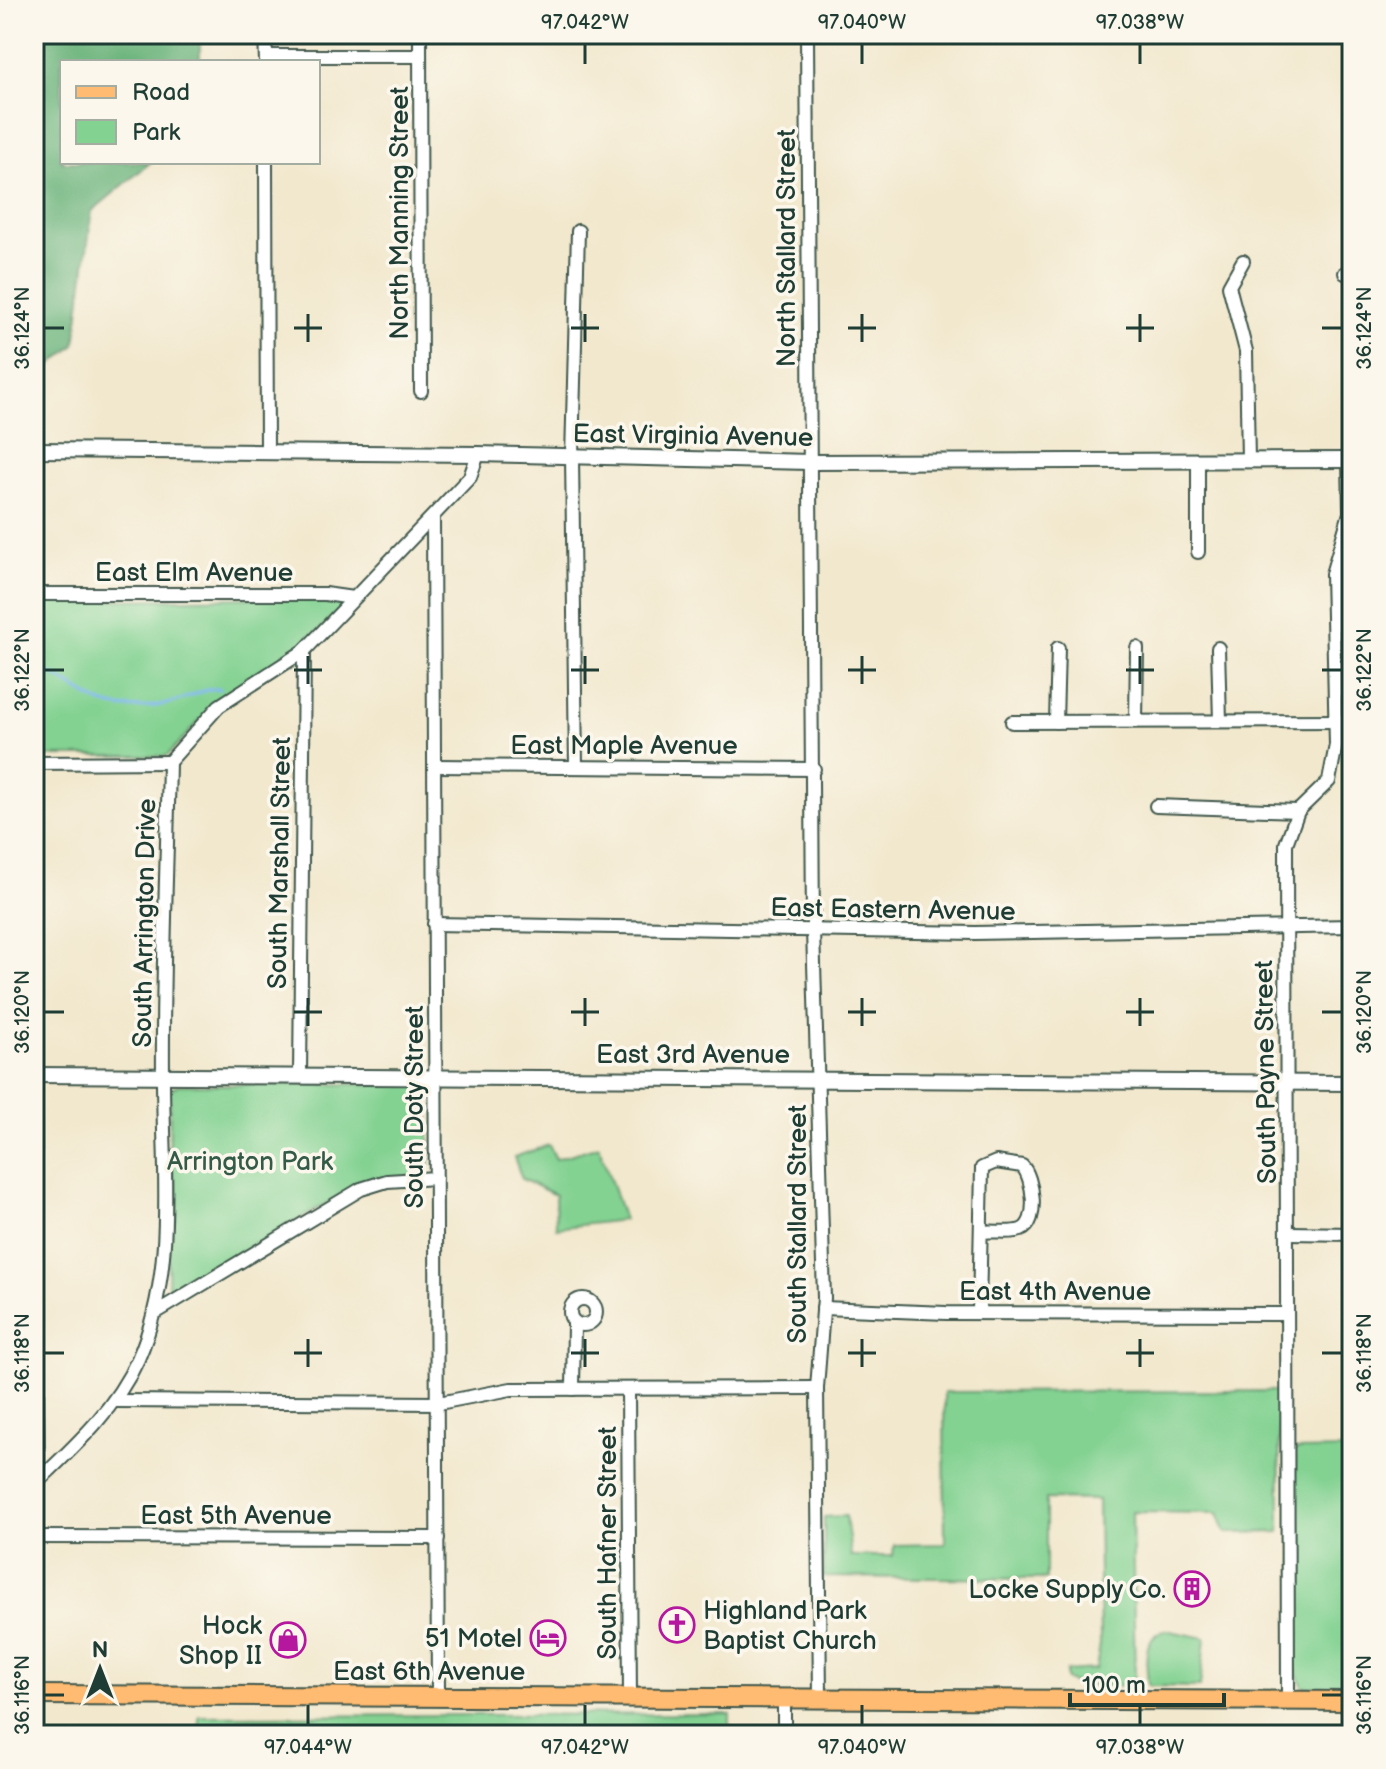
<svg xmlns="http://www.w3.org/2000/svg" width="1386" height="1769" viewBox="0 0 1386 1769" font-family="'Balsamiq Sans',sans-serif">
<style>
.green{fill:#83d292;stroke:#518863;stroke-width:2}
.forest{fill:#6ab47c;stroke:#447858;stroke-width:2}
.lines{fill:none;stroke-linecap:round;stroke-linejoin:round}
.stream{stroke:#83b8f1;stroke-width:3}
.minor-casing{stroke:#3f574b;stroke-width:16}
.tertiary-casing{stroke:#3f574b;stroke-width:18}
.primary-casing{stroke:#3f574b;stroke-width:22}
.minor{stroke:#fff;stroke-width:12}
.tertiary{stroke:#fff;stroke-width:14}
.primary{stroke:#ffbb71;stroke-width:18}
.ticks{fill:none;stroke:#1f3d34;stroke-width:3}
.labels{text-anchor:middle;stroke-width:7;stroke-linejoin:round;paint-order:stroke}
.street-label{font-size:26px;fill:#1f3d34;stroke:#fbf7ec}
.park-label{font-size:26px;fill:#335b47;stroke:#fbf7ec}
.poi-label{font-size:26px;fill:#1f3d34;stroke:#fbf7ec;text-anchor:end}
.neatline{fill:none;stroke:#1f3d34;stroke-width:3}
.ticks-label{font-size:20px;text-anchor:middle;fill:#1f3d34}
</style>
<rect width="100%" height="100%" fill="#fbf7ec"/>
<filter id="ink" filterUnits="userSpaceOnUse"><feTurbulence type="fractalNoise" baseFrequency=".0125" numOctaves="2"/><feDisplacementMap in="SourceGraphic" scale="16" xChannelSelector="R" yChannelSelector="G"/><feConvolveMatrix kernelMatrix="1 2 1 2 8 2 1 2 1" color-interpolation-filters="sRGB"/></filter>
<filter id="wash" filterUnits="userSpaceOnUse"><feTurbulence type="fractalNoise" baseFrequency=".006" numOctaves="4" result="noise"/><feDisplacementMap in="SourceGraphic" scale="32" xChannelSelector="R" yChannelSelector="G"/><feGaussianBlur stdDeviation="1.8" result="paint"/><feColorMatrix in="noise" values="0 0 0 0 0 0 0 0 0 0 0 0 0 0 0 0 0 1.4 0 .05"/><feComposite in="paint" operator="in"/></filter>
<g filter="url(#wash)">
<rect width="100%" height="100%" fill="#f2e8ce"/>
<g class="green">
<polygon points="326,597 348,602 302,647 214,705 167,756 34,756 34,601"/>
<polygon points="428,1084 430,1165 422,1174 358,1185 168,1296 170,1089 178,1085"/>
<polygon points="549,1145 556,1159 599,1146 624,1220 556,1228 555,1195 522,1179 514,1157"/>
<polygon points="1344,1384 1352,1384 1352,1687 1303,1687 1295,1667 1295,1450 1350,1449"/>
<polygon points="1279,1391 1280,1532 1226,1533 1218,1513 1132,1512 1135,1680 1133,1686 1076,1685 1066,1679 1066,1671 1096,1669 1100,1644 1098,1500 1046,1499 1046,1579 824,1577 824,1517 846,1516 851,1556 893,1556 894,1545 945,1544 944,1392"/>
<path d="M1165,1630L1205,1638L1200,1687L1148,1686C1147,1663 1140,1639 1165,1630Z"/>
<polygon points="730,1714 730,1735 199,1735 199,1716"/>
</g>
<polygon class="forest" points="34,34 200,34 200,62 62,62 62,162 151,162 92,211 75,345 48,367 34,222"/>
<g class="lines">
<path class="stream" d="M34,665C92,691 91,718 166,704C183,701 204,687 220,689"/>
</g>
</g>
<g filter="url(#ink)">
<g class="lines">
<defs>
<g id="minor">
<polyline points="265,34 266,62"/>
<polyline points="420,34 421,391"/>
<polyline points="807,34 813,930 824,1298 817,1388 820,1698"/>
<polyline points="266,56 420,56"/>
<polyline points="266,162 267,451"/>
<polyline points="1243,261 1229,286 1246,351 1248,460"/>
<polyline points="1345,273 1352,273"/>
<polyline points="1198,460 1198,552"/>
<polyline points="433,517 438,1697"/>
<polyline points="34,594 325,594 353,598"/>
<polyline points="1218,648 1220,721"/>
<polyline points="1136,721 1137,648"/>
<polyline points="1012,722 1352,721"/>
<polyline points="1056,722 1058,648"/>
<polyline points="34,763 169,762"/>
<polyline points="435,766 814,769"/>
<polyline points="576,767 572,457 578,231"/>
<polyline points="1156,806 1298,811"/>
<polyline points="434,924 975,933 1352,926"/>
<polyline points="300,1076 304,651"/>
<polyline points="34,1107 38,1481"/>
<polyline points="1289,1233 1352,1234"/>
<circle cx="583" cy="1312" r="13"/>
<polyline points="823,1308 946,1313 1287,1314"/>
<path d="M979,1312L982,1168L996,1162L1022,1166C1033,1176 1040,1223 1021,1230C1009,1234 993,1230 981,1232"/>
<polyline points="155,1313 361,1189 387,1181 436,1178"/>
<polyline points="573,1389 574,1324"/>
<polyline points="628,1389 630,1698"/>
<polyline points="115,1401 439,1403 511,1389 817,1388"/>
<path d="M34,1485C74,1447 115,1410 138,1359C177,1271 163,1172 163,1078C162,973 167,867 169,762L219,706L304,651L470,477L478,454"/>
<polyline points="34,1537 438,1538"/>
<polyline points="784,1698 784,1735"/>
<polyline points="1288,1701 1286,844 1298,811 1329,781 1336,745 1332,574 1350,513 1349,460"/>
</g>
<g id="tertiary">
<polyline points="34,450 478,454 810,462 1352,460"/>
<polyline points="34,1075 1352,1083"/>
</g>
<polyline id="primary" points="34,1695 1352,1701"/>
</defs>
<use href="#minor" class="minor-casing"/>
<use href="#tertiary" class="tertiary-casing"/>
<use href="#primary" class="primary-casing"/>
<use href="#minor" class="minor"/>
<use href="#tertiary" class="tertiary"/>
<use href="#primary" class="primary"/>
</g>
</g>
<path class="ticks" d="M585,44V64M862,44V64M1140,44V64M308,314V342M585,314V342M862,314V342M1140,314V342M44,328H64M294,328H322M571,328H599M848,328H876M1126,328H1154M1322,328H1342M308,656V684M585,656V684M862,656V684M1140,656V684M44,670H64M294,670H322M571,670H599M848,670H876M1126,670H1154M1322,670H1342M308,998V1026M585,998V1026M862,998V1026M1140,998V1026M44,1012H64M294,1012H322M571,1012H599M848,1012H876M1126,1012H1154M1322,1012H1342M308,1339V1367M585,1339V1367M862,1339V1367M1140,1339V1367M44,1353H64M294,1353H322M571,1353H599M848,1353H876M1126,1353H1154M1322,1353H1342M44,1695H64M1322,1695H1342M308,1705V1725M585,1705V1725M862,1705V1725M1140,1705V1725"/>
<defs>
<symbol id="building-ring" viewBox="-11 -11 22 22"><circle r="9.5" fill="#fbf7ec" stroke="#b5179e" stroke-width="1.5"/><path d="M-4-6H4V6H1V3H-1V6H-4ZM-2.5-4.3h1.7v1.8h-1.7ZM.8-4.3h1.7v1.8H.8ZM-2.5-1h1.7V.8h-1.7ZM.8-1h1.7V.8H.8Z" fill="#b5179e"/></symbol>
<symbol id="church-ring" viewBox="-11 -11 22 22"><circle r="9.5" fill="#fbf7ec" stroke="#b5179e" stroke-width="1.5"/><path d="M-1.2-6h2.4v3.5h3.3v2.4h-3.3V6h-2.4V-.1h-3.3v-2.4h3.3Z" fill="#b5179e"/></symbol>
<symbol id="hotel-ring" viewBox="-11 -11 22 22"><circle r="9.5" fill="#fbf7ec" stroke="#b5179e" stroke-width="1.5"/><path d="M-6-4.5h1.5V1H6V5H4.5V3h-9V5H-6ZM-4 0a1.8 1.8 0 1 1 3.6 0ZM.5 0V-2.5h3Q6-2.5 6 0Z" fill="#b5179e"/></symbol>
<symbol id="shop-ring" viewBox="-11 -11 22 22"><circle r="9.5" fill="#fbf7ec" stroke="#b5179e" stroke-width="1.5"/><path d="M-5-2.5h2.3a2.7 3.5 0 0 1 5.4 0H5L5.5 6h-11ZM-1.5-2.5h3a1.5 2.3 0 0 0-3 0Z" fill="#b5179e"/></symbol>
</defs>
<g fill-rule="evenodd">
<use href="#building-ring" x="1172" y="1569" width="40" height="40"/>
<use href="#church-ring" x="657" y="1605" width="40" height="40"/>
<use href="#hotel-ring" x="528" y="1618" width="40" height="40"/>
<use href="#shop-ring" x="268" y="1620" width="40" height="40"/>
</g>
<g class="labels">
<g class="street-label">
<text transform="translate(399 213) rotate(-90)" y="9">North Manning Street</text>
<text transform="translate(786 248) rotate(-90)" y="9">North Stallard Street</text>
<text transform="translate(693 435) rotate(1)" y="9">East Virginia Avenue</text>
<text x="194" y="581">East Elm Avenue</text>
<text x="624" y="754">East Maple Avenue</text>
<text transform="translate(279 863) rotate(-89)" y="9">South Marshall Street</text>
<text transform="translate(893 909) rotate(1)" y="9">East Eastern Avenue</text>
<text transform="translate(144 923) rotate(-89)" y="9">South Arrington Drive</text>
<text x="693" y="1063">East 3rd Avenue</text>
<text transform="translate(1265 1072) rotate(-91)" y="9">South Payne Street</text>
<text transform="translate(414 1107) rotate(-90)" y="9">South Doty Street</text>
<text transform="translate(797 1224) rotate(-90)" y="9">South Stallard Street</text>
<text x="1055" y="1300">East 4th Avenue</text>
<text x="236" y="1524">East 5th Avenue</text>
<text transform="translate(607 1543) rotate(-90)" y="9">South Hafner Street</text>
<text x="429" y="1680">East 6th Avenue</text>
</g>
<g class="park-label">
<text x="250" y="1170">Arrington Park</text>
</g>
<g class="poi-label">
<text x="1166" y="1598">Locke Supply Co.</text>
<text x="703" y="1619" text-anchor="start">Highland Park<tspan x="703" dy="30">Baptist Church</tspan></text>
<text x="262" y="1634">Hock<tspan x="262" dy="30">Shop II</tspan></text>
<text x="522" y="1647">51 Motel</text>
</g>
</g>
<rect width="1386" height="1769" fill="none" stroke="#fbf7ec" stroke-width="88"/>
<rect x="60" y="60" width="260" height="104" fill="#fbf7ec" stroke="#a3ada2" stroke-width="2"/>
<rect x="76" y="86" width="40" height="12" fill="#ffbb71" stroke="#a3ada2" stroke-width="2"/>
<text x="132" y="100" font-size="24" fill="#1f3d34">Road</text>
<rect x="76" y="120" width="40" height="24" fill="#83d292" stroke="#a3ada2" stroke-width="2"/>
<text x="132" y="140" font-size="24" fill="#1f3d34">Park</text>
<g transform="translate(100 1669)" stroke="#fbf7ec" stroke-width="6" paint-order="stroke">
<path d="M0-6L14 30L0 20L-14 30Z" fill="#1f3d34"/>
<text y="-12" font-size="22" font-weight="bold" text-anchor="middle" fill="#1f3d34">N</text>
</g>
<path d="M1070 1693v12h154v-12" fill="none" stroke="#1f3d34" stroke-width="4"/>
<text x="1082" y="1693" font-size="24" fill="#1f3d34" stroke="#fbf7ec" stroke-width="6" paint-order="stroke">100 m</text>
<rect x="44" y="44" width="1298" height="1681" class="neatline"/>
<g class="ticks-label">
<text x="585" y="29">97.042°W</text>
<text x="862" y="29">97.040°W</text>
<text x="1140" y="29">97.038°W</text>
<text transform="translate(22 328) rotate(-90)" y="7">36.124°N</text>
<text transform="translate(1364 328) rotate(-90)" y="7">36.124°N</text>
<text transform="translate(22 670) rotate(-90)" y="7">36.122°N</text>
<text transform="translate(1364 670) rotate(-90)" y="7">36.122°N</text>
<text transform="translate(22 1012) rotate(-90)" y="7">36.120°N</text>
<text transform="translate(1364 1012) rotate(-90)" y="7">36.120°N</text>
<text transform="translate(22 1353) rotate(-90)" y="7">36.118°N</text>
<text transform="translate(1364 1353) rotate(-90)" y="7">36.118°N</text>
<text transform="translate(22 1695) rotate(-90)" y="7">36.116°N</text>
<text transform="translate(1364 1695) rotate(-90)" y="7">36.116°N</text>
<text x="308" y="1754">97.044°W</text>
<text x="585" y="1754">97.042°W</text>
<text x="862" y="1754">97.040°W</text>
<text x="1140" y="1754">97.038°W</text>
</g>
</svg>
